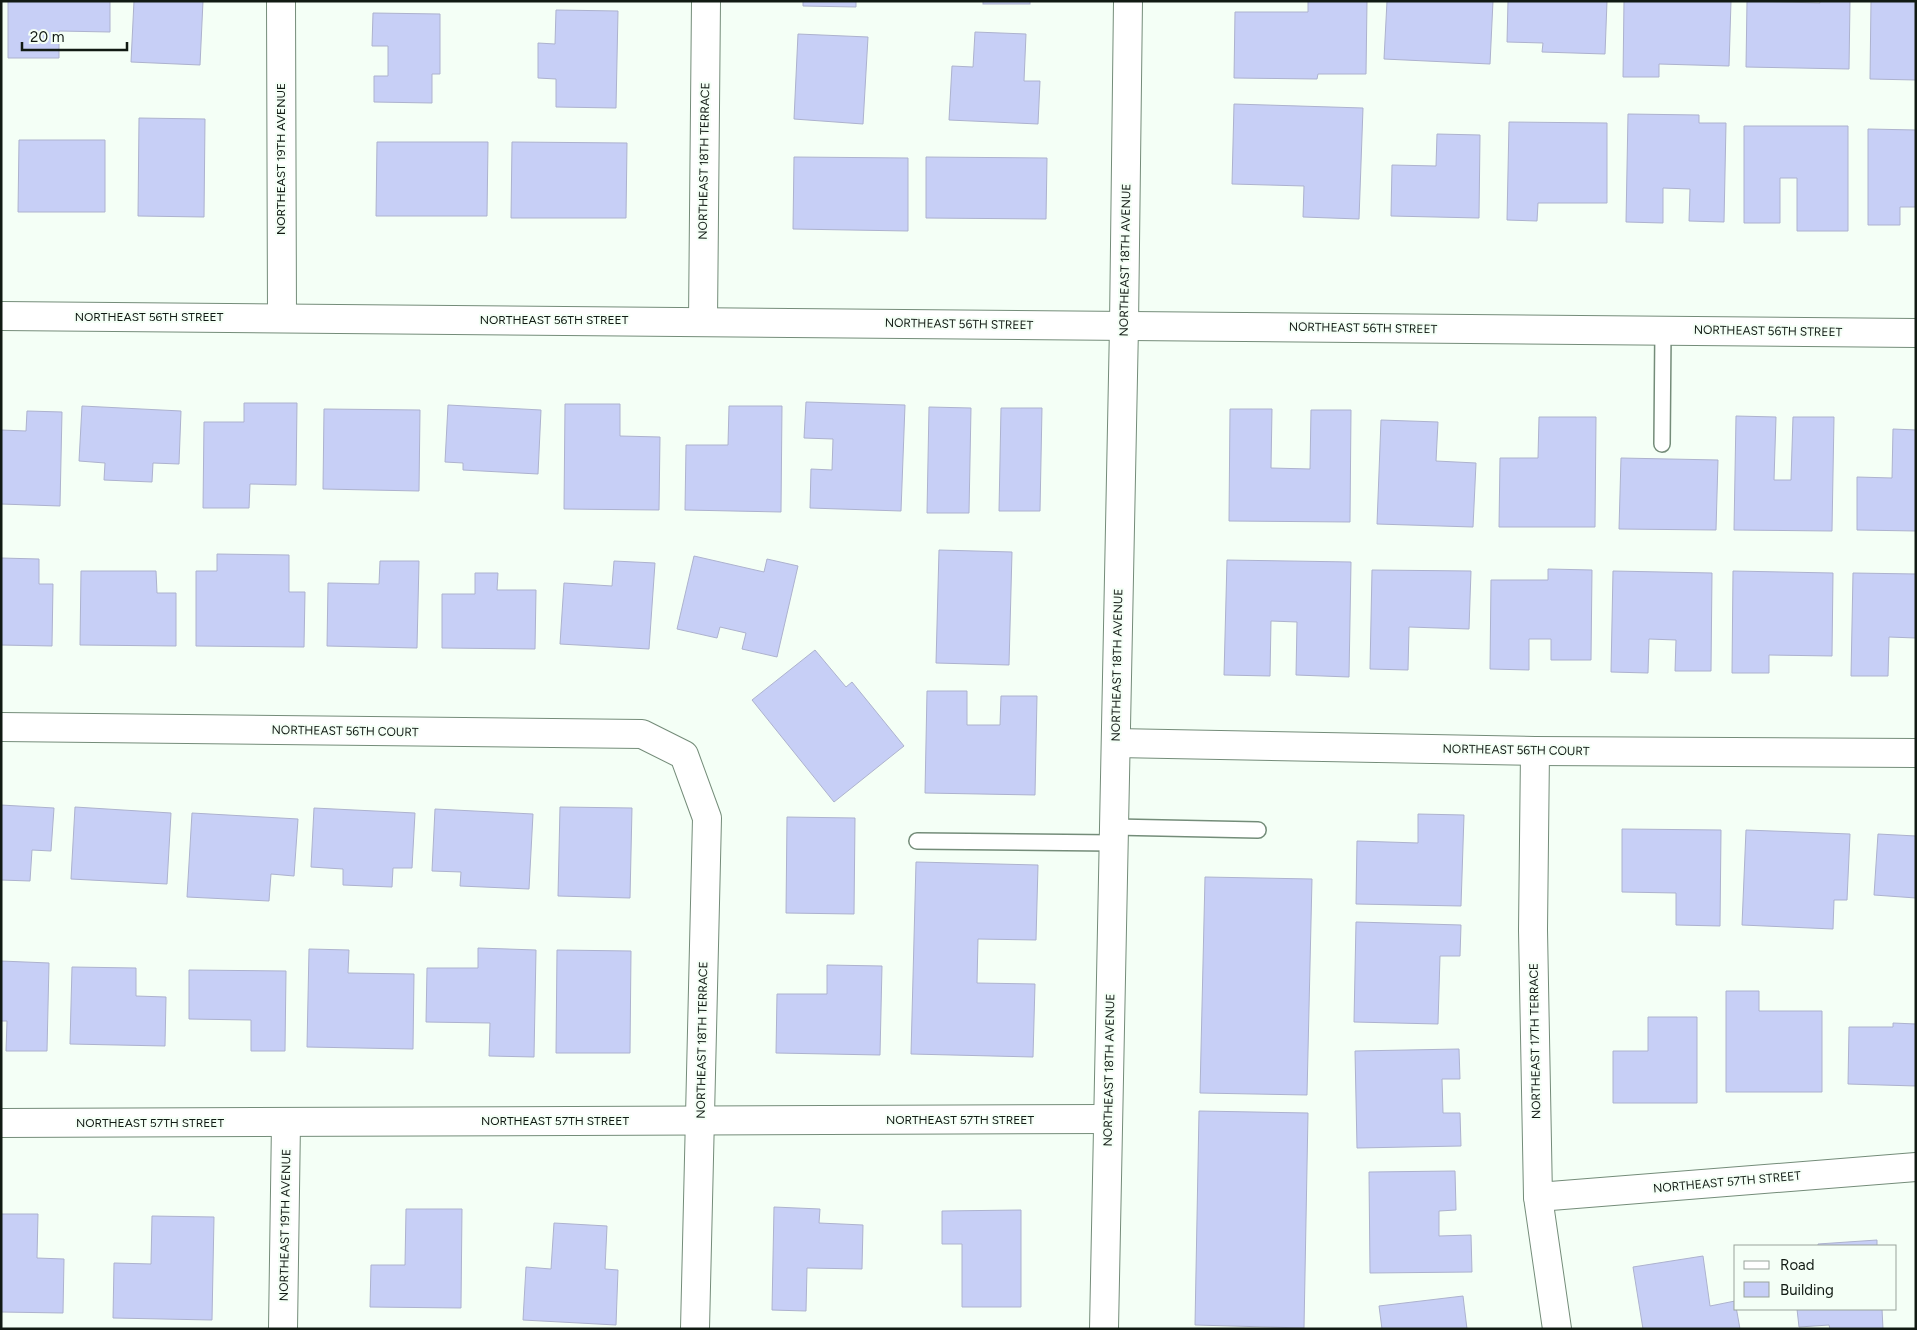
<svg xmlns="http://www.w3.org/2000/svg" width="1917" height="1330" viewBox="0 0 1917 1330" font-family="Figtree,sans-serif">
<style>
.building{fill:#c7cff6;stroke:#adb2ce}
.lines{fill:none;stroke-linecap:round;stroke-linejoin:round}
.service-casing{stroke:#748c79;stroke-width:18}
.minor-casing{stroke:#748c79;stroke-width:30}
.tertiary-casing{stroke:#748c79;stroke-width:30}
.service{stroke:#fff;stroke-width:15}
.minor{stroke:#fff;stroke-width:28}
.tertiary{stroke:#fff;stroke-width:28}
.labels{text-anchor:middle;stroke-width:4;stroke-linejoin:round;paint-order:stroke}
.street-label{font-size:12px;fill:#111a13;stroke:#f4fff6}
</style>
<rect width="100%" height="100%" fill="#f4fff6"/>
<g class="building">
<polygon points="8,1 110,1 110,32 59,31 59,58 8,58"/>
<polygon points="134,1 203,1 200,65 131,62"/>
<polygon points="803,1 856,1 856,7 803,6"/>
<rect x="983" y="1" width="47" height="3"/>
<polygon points="1308,1 1367,1 1366,74 1318,74 1317,79 1234,78 1235,12 1308,12"/>
<polygon points="1387,1 1493,1 1490,64 1384,59"/>
<polygon points="1508,1 1607,1 1605,54 1542,52 1543,43 1507,42"/>
<polygon points="1624,1 1731,1 1729,66 1659,64 1659,77 1623,77"/>
<polygon points="1747,1 1820,3 1820,1 1850,1 1849,69 1746,67"/>
<polygon points="1871,1 1916,1 1916,80 1870,79"/>
<polygon points="556,10 618,11 616,108 556,107 556,79 538,78 538,43 555,44"/>
<polygon points="373,13 440,14 440,74 432,74 432,103 374,102 374,76 388,76 388,46 372,46"/>
<polygon points="975,32 1026,34 1024,81 1040,81 1038,124 949,120 952,66 973,67"/>
<polygon points="798,34 868,37 863,124 794,119"/>
<polygon points="1234,104 1363,108 1359,219 1303,217 1304,186 1232,184"/>
<polygon points="1628,114 1699,115 1699,123 1726,123 1724,222 1689,221 1690,189 1663,188 1663,223 1626,222"/>
<polygon points="139,118 205,119 204,217 138,216"/>
<polygon points="1509,122 1607,123 1607,203 1538,203 1537,221 1507,220"/>
<polygon points="1744,126 1848,126 1848,231 1797,231 1797,178 1780,178 1780,223 1744,223"/>
<polygon points="1868,129 1916,130 1916,207 1900,207 1900,225 1868,225"/>
<polygon points="1437,134 1480,135 1479,218 1391,216 1392,165 1436,166"/>
<polygon points="19,140 105,140 105,212 18,212"/>
<polygon points="377,142 488,142 487,216 376,216"/>
<polygon points="512,142 627,143 626,218 511,218"/>
<polygon points="794,157 908,158 908,231 793,229"/>
<polygon points="926,157 1047,158 1046,219 926,218"/>
<polygon points="806,402 905,405 901,511 810,508 811,469 832,470 833,439 804,438"/>
<polygon points="244,403 297,403 296,485 250,484 249,508 203,508 204,422 244,422"/>
<polygon points="565,404 620,404 620,436 660,437 659,510 564,509"/>
<polygon points="448,405 541,410 538,474 463,470 463,463 445,462"/>
<polygon points="82,406 181,411 179,464 153,463 152,482 104,480 105,463 79,461"/>
<polygon points="729,406 782,406 781,512 685,510 686,445 728,445"/>
<polygon points="929,407 971,408 969,513 927,513"/>
<polygon points="1001,408 1042,408 1040,511 999,511"/>
<polygon points="324,409 420,410 419,491 323,489"/>
<polygon points="1230,409 1272,409 1271,468 1310,469 1311,410 1351,410 1350,522 1229,521"/>
<polygon points="27,411 62,412 60,506 1,504 1,430 26,431"/>
<polygon points="1736,416 1776,417 1774,480 1791,480 1793,417 1834,417 1832,531 1734,530"/>
<polygon points="1539,417 1596,417 1595,527 1499,527 1500,458 1538,458"/>
<polygon points="1381,420 1438,422 1436,461 1476,463 1473,527 1377,524"/>
<polygon points="1893,429 1916,430 1916,531 1857,530 1857,477 1892,478"/>
<polygon points="1621,458 1718,460 1716,530 1619,529"/>
<polygon points="939,550 1012,552 1009,665 936,663"/>
<polygon points="217,554 289,555 289,592 305,592 304,647 196,646 196,571 217,571"/>
<polygon points="694,556 764,572 767,559 798,566 777,657 742,649 746,633 720,627 717,638 677,629"/>
<polygon points="1,558 39,559 39,584 53,584 52,646 1,645"/>
<polygon points="1227,560 1351,562 1349,677 1296,675 1297,622 1271,621 1270,676 1224,675"/>
<polygon points="380,561 419,561 417,648 327,646 328,583 379,584"/>
<polygon points="614,561 655,563 649,649 560,644 564,583 612,586"/>
<polygon points="1548,569 1592,570 1591,660 1551,660 1551,639 1529,639 1529,670 1490,669 1491,580 1548,580"/>
<polygon points="1372,570 1471,571 1469,629 1409,627 1408,670 1370,669"/>
<polygon points="81,571 156,571 157,593 176,593 176,646 80,645"/>
<polygon points="1613,571 1712,573 1711,671 1675,671 1676,640 1649,639 1648,673 1611,672"/>
<polygon points="1733,571 1833,573 1832,656 1769,655 1769,673 1732,673"/>
<polygon points="475,573 498,573 497,590 536,590 535,649 442,648 442,594 475,594"/>
<polygon points="1853,573 1916,574 1916,638 1889,637 1888,676 1851,676"/>
<polygon points="815,650 846,687 852,682 904,746 834,802 752,700"/>
<polygon points="927,691 967,691 967,725 1000,725 1001,696 1037,696 1035,795 925,793"/>
<polygon points="1,805 54,808 51,851 32,850 30,881 1,880"/>
<polygon points="75,807 171,813 167,884 71,879"/>
<polygon points="560,807 632,808 630,898 558,896"/>
<polygon points="314,808 415,813 412,868 393,868 392,887 343,885 343,869 311,867"/>
<polygon points="435,809 533,814 529,889 460,886 461,872 432,871"/>
<polygon points="192,813 298,819 294,876 271,874 269,901 187,897"/>
<polygon points="1418,814 1464,815 1461,906 1356,904 1357,841 1418,843"/>
<polygon points="787,817 855,818 854,914 786,913"/>
<polygon points="1622,829 1721,830 1720,926 1676,925 1676,893 1622,892"/>
<polygon points="1746,830 1850,834 1847,900 1834,900 1833,929 1742,925"/>
<polygon points="1878,834 1916,836 1916,898 1874,895"/>
<polygon points="916,862 1038,865 1036,940 978,939 977,983 1035,984 1033,1057 911,1054"/>
<polygon points="1205,877 1312,879 1307,1095 1200,1093"/>
<polygon points="1356,922 1461,925 1460,956 1440,956 1438,1024 1354,1022"/>
<polygon points="478,948 536,950 534,1057 489,1056 490,1023 426,1022 427,968 478,968"/>
<polygon points="309,949 349,950 348,973 414,974 413,1049 307,1047"/>
<polygon points="557,950 631,951 630,1053 556,1053"/>
<polygon points="1,961 49,963 47,1051 6,1051 7,1021 1,1021"/>
<polygon points="827,965 882,966 880,1055 776,1053 777,994 827,994"/>
<polygon points="72,967 136,968 136,996 166,997 165,1046 70,1044"/>
<polygon points="189,970 286,971 285,1051 251,1051 251,1020 189,1019"/>
<polygon points="1726,991 1759,991 1759,1011 1822,1011 1822,1092 1726,1092"/>
<polygon points="1648,1017 1697,1017 1697,1103 1613,1103 1613,1051 1648,1051"/>
<polygon points="1893,1023 1916,1024 1916,1086 1848,1084 1849,1027 1893,1027"/>
<polygon points="1459,1049 1460,1079 1442,1079 1443,1113 1460,1113 1461,1146 1357,1148 1355,1051"/>
<polygon points="1199,1111 1308,1113 1304,1328 1195,1325"/>
<polygon points="1455,1171 1456,1210 1439,1211 1439,1236 1471,1235 1472,1272 1370,1273 1369,1172"/>
<polygon points="774,1207 820,1209 819,1223 863,1225 862,1269 807,1268 806,1311 772,1310"/>
<polygon points="406,1209 462,1209 461,1308 370,1307 371,1265 405,1265"/>
<polygon points="1021,1210 1021,1307 962,1307 962,1244 942,1244 942,1211"/>
<polygon points="1,1214 38,1214 37,1258 64,1259 63,1313 1,1312"/>
<polygon points="152,1216 214,1217 212,1320 113,1318 114,1263 151,1264"/>
<polygon points="554,1223 607,1226 605,1269 618,1270 616,1325 523,1320 526,1267 551,1269"/>
<polygon points="1877,1240 1877,1246 1818,1246 1818,1244"/>
<polygon points="1703,1256 1710,1306 1735,1301 1740,1329 1643,1329 1633,1267"/>
<polygon points="1463,1296 1467,1329 1382,1329 1379,1306"/>
<polygon points="1797,1309 1882,1309 1883,1329 1830,1329 1829,1325 1799,1327"/>
</g>
<g class="lines">
<defs>
<g id="service">
<polyline points="1662,444 1663,330"/>
<polyline points="1114,827 1258,830"/>
<polyline points="917,841 1114,843"/>
</g>
<g id="minor">
<polyline points="281,1 282,318"/>
<polyline points="703,321 706,1"/>
<polyline points="1,727 642,734 684,755 707,818 695,1329"/>
<polyline points="1116,743 1535,751 1916,753"/>
<polyline points="1535,751 1533,930 1538,1197 1557,1329"/>
<polyline points="1,1123 1108,1119"/>
<polyline points="1538,1197 1916,1167"/>
<polyline points="283,1329 286,1122"/>
</g>
<g id="tertiary">
<polyline points="1,316 1916,333"/>
<polyline points="1104,1329 1124,326 1128,1"/>
</g>
</defs>
<use href="#service" class="service-casing"/>
<use href="#minor" class="minor-casing"/>
<use href="#tertiary" class="tertiary-casing"/>
<use href="#service" class="service"/>
<use href="#minor" class="minor"/>
<use href="#tertiary" class="tertiary"/>
</g>
<g class="labels">
<g class="street-label">
<text transform="translate(281 159) rotate(-90)" y="4">NORTHEAST 19TH AVENUE</text>
<text transform="translate(704 161) rotate(-89)" y="4">NORTHEAST 18TH TERRACE</text>
<text transform="translate(1125 260) rotate(-89)" y="4">NORTHEAST 18TH AVENUE</text>
<text x="149" y="321">NORTHEAST 56TH STREET</text>
<text x="554" y="324">NORTHEAST 56TH STREET</text>
<text transform="translate(959 324) rotate(1)" y="4">NORTHEAST 56TH STREET</text>
<text transform="translate(1363 328) rotate(1)" y="4">NORTHEAST 56TH STREET</text>
<text transform="translate(1768 331) rotate(1)" y="4">NORTHEAST 56TH STREET</text>
<text transform="translate(1117 665) rotate(-89)" y="4">NORTHEAST 18TH AVENUE</text>
<text transform="translate(345 731) rotate(1)" y="4">NORTHEAST 56TH COURT</text>
<text transform="translate(1516 750) rotate(1)" y="4">NORTHEAST 56TH COURT</text>
<text transform="translate(702 1040) rotate(-89)" y="4">NORTHEAST 18TH TERRACE</text>
<text transform="translate(1535 1041) rotate(-91)" y="4">NORTHEAST 17TH TERRACE</text>
<text transform="translate(1109 1070) rotate(-89)" y="4">NORTHEAST 18TH AVENUE</text>
<text x="960" y="1124">NORTHEAST 57TH STREET</text>
<text x="555" y="1125">NORTHEAST 57TH STREET</text>
<text x="150" y="1127">NORTHEAST 57TH STREET</text>
<text transform="translate(1727 1182) rotate(-5)" y="4">NORTHEAST 57TH STREET</text>
<text transform="translate(285 1225) rotate(-89)" y="4">NORTHEAST 19TH AVENUE</text>
</g>
</g>
<rect width="1917" height="1330" fill="none" stroke="#111a13" stroke-width="5"/>
<rect x="1734" y="1245" width="162" height="65" fill="#f4fff6" stroke="#99a39b"/>
<rect x="1744" y="1261" width="25" height="8" fill="#ffffff" stroke="#99a39b"/>
<text x="1780" y="1270" font-size="15" fill="#111a13">Road</text>
<rect x="1744" y="1282" width="25" height="15" fill="#c7cff6" stroke="#99a39b"/>
<text x="1780" y="1295" font-size="15" fill="#111a13">Building</text>
<path d="M22 42v8h105v-8" fill="none" stroke="#111a13" stroke-width="2.5"/>
<text x="30" y="42" font-size="15" fill="#111a13" stroke="#f4fff6" stroke-width="4" paint-order="stroke">20 m</text>
</svg>
